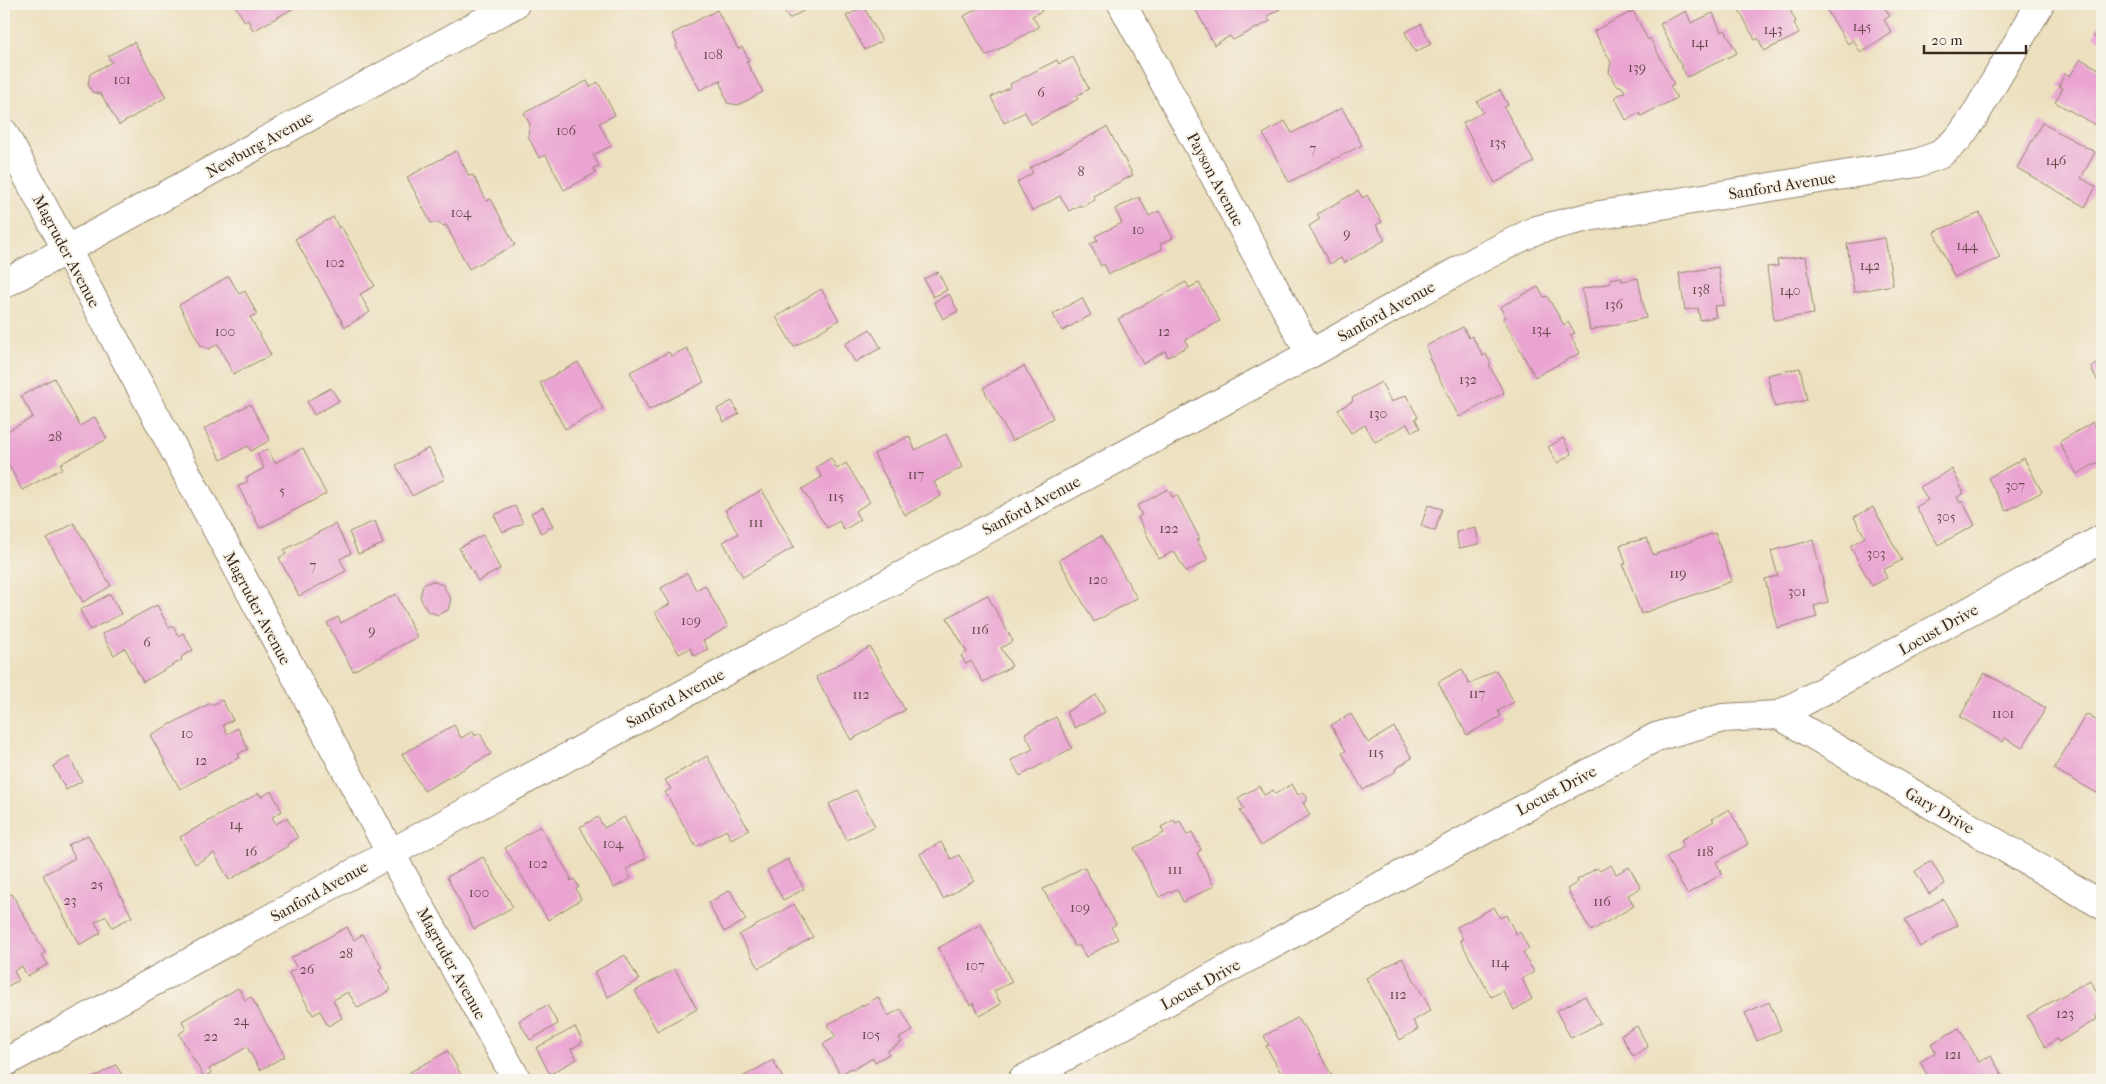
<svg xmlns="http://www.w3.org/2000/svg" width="2106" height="1084" viewBox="0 0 2106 1084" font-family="'IM FELL French Canon',serif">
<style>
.building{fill:#eaa4d2}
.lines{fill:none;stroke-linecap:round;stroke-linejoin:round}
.minor-casing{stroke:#94856e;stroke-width:30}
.minor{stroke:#fff;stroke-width:28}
.labels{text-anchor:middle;stroke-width:4;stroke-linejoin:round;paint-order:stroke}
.number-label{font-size:14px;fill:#67484b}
.street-label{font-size:16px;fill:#3b2a1e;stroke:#f7f3e8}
</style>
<rect width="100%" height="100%" fill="#f7f3e8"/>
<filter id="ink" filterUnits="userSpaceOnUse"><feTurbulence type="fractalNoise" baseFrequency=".02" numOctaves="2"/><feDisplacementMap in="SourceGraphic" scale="10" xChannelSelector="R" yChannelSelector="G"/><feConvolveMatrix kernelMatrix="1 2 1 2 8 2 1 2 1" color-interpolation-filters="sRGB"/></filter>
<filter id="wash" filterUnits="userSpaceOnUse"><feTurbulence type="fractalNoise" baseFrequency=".0096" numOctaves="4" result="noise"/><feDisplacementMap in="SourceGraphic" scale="20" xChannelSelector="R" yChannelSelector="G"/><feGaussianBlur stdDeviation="1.12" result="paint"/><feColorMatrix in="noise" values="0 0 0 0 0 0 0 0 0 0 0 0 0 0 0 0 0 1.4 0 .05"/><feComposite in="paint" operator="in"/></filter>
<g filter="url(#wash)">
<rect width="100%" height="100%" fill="#ece0bf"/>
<g id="blocks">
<g class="building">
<polygon points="234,4 301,4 253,31 248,20 245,22"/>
<polygon points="780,4 815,4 789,19"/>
<polygon points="986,4 1038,4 1042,11 1032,16 1039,27 986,56 964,16"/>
<polygon points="1193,4 1277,4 1280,9 1267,16 1270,21 1233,40 1230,36 1214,45"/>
<polygon points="1736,4 1787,4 1796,22 1794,23 1799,34 1764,51 1758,38 1755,40"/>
<polygon points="1823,4 1882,4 1890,16 1884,20 1892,33 1861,53 1853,40 1848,44"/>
<polygon points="864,7 882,41 865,50 846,16"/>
<polygon points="717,10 738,49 742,47 749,60 746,61 763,92 738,105 727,103 720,80 700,90 676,46 677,44 672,34"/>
<polygon points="1633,11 1648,40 1650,38 1674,84 1670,86 1677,98 1641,116 1639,113 1626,120 1615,97 1625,92 1622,87 1615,84 1609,72 1611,62 1594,31"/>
<polygon points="1686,11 1691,23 1713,13 1721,32 1725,30 1737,53 1687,77 1660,24"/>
<polygon points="2102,21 2102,41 2093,36"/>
<polygon points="1421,24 1431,44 1415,52 1405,32"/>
<polygon points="134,42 166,97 119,125 101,94 92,92 88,84 90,74 112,62 108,56"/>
<polygon points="1073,57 1089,89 1076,96 1078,99 1031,124 1025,112 1004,123 991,97 1011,87 1010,84 1057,60 1059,64"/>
<polygon points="2081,59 2102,71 2102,112 2095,125 2055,102 2063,88 2059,86 2065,73 2070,76"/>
<polygon points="587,81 590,87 598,82 615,115 599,123 611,146 593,155 599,166 593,168 596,173 564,190 546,155 539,158 528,136 530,124 524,113"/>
<polygon points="1500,90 1508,105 1504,107 1534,162 1495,183 1463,123 1483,112 1477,102"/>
<polygon points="1342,108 1362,145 1289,182 1263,134 1285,121 1292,133"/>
<polygon points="2042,123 2095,152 2081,178 2096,187 2085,207 2017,168"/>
<polygon points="1107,127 1133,175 1093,196 1095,200 1081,207 1080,205 1069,211 1060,196 1032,211 1017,182 1033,173 1030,168"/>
<polygon points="456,151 469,176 473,175 487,201 491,199 515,245 469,269 446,225 442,226 440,223 431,223 407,177"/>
<polygon points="1358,191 1363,198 1367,195 1382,222 1376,225 1385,240 1344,263 1341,258 1330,264 1309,226 1320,219 1317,214"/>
<polygon points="1139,197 1149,216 1159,211 1173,238 1160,244 1162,249 1109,274 1104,264 1101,266 1090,244 1098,241 1095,236 1122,223 1115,209"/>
<polygon points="1980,213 2000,258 1954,277 1934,232"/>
<polygon points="333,217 339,228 341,226 375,286 360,294 370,312 345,327 295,239"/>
<polygon points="1885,238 1893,285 1854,292 1847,244"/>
<polygon points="1806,256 1814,314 1774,320 1767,267 1778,266 1777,260"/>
<polygon points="1718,267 1724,305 1714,306 1716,317 1700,320 1698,308 1685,310 1679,273"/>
<polygon points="938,272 947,290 933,297 924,279"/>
<polygon points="229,276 239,294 245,291 257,314 250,317 271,355 233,374 218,344 209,349 201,346 179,305"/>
<polygon points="1621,277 1622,281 1638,278 1646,318 1590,330 1582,289 1611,283 1610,279"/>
<polygon points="1186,282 1189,288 1199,283 1220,321 1185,340 1188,346 1168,357 1165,351 1143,364 1118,319"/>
<polygon points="1538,287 1544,297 1547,296 1564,325 1568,322 1575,333 1570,335 1580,353 1535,377 1503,318 1506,317 1500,307"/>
<polygon points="821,289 839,320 794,347 776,317"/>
<polygon points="949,294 958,311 943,319 934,302"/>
<polygon points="1082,298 1091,315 1062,331 1053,314"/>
<polygon points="1463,327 1469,338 1472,336 1483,356 1486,354 1491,364 1489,365 1504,393 1459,417 1429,358 1431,357 1426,346"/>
<polygon points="870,329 881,348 855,362 845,344"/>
<polygon points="687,348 704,382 649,410 630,372 669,352 671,356"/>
<polygon points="2102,361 2102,383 2100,385 2091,368"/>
<polygon points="578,362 603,409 565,429 540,383"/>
<polygon points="1024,366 1053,418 1012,441 983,388"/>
<polygon points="1800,368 1807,400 1775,407 1767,375"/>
<polygon points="54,378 80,426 95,417 107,439 60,464 63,468 22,490 4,456 4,433 33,417 21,396"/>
<polygon points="1381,382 1391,402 1406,395 1418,417 1415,418 1420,428 1412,432 1407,424 1375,442 1365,425 1351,433 1338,410 1353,401 1352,398"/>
<polygon points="331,388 339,401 314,415 307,401"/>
<polygon points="732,401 739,414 724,422 717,409"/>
<polygon points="250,404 270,440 251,451 248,446 221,460 204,429"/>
<polygon points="2093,422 2102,439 2102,460 2077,474 2059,442"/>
<polygon points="946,434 962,467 934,482 941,496 905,515 874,454 909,436 915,450"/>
<polygon points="1563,438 1572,454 1557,463 1548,447"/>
<polygon points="303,448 326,494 260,528 238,486 248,481 246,478 264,468 257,454 268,449 275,463"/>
<polygon points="429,448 445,479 412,496 396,465"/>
<polygon points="831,458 837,469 846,463 870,502 855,511 860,520 844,530 839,521 827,528 802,489 822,477 816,467"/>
<polygon points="2024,458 2042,492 2006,511 1988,478"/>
<polygon points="1952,469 1964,493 1957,497 1960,503 1962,501 1975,525 1938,545 1916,507 1928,500 1920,487"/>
<polygon points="1168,489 1172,497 1177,495 1200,539 1197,540 1208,560 1186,572 1174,551 1159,559 1138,517 1142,515 1137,506"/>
<polygon points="762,490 794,547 743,577 723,542 738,534 725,510"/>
<polygon points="1428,505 1442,509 1435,531 1421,526"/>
<polygon points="515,506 523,523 503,532 494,515"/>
<polygon points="543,507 553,526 541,533 531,513"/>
<polygon points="1873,507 1902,560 1883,570 1887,578 1872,586 1850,546 1865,537 1854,517"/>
<polygon points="375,521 383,544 358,554 349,532"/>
<polygon points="74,523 111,586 83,602 47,539"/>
<polygon points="335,524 351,553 340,559 346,571 299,596 279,558 286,554 284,550"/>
<polygon points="1476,528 1479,544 1459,548 1456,532"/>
<polygon points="1715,533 1732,581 1641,614 1623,564 1626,564 1620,545 1647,538 1653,555"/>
<polygon points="483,535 500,569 478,581 459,548"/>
<polygon points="1101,536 1137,598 1094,622 1059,560"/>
<polygon points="1813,540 1828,602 1814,606 1817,617 1777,628 1765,579 1778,576 1771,551"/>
<polygon points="687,573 696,590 705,585 728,627 703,641 708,649 694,656 690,648 679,654 655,612 670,604 661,588"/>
<polygon points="432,581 443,585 451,599 448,610 438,615 427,611 420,597 423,585"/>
<polygon points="110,594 121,614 90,630 80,610"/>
<polygon points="396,594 417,637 353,671 327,623 338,617 341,623"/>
<polygon points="987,595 1013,641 1001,648 1012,666 983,682 971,661 966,664 961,656 967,652 947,618"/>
<polygon points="157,605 169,628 173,626 178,636 183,633 193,650 181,657 182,660 143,682 125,648 114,655 102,634"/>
<polygon points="870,647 905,710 851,740 816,677"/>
<polygon points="1462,669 1469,684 1496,670 1514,702 1498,711 1501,716 1467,735 1438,682"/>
<polygon points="1985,673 2046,708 2022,748 2005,738 2003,742 1960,717"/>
<polygon points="1096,695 1105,712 1075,728 1066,712"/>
<polygon points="222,700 233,720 223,725 227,734 238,728 248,749 238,754 240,757 180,789 150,735 211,703 212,705"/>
<polygon points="1351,714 1368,743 1394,727 1412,758 1395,769 1396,771 1363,790 1342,753 1346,751 1331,725"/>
<polygon points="2086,714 2102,724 2102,783 2097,793 2054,769"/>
<polygon points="1056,717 1072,748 1020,776 1011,760 1033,749 1025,733"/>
<polygon points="454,725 461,738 473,731 475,736 480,733 491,754 424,791 402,754"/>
<polygon points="707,756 749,830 731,839 726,830 696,847 665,792 671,789 665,780"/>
<polygon points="69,757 82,781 66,790 53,766"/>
<polygon points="1292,784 1298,795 1303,792 1307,795 1307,801 1303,803 1310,815 1261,846 1240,811 1244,809 1238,798 1259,786 1264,795 1273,790 1275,794"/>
<polygon points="856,790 875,826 847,840 829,804"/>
<polygon points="271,791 282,811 272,817 276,824 287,818 298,838 287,844 288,846 229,880 214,853 195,864 180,837 259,793 261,797"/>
<polygon points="1729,809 1748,844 1716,862 1722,874 1687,894 1666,857 1684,846 1681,840 1714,821 1712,819"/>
<polygon points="598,817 604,828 624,817 646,858 626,869 631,878 614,888 580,827"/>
<polygon points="1174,820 1176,823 1180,821 1187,835 1192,832 1201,850 1197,853 1214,886 1183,902 1177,889 1159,897 1134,848 1164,833 1161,827"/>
<polygon points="540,826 571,878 570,881 574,879 579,887 576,889 581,899 548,920 505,848"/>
<polygon points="88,835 132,917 112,927 106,916 95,922 101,933 79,945 43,875 75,858 68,845"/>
<polygon points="941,842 951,859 959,855 974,881 943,899 920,854"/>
<polygon points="483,857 513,907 474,929 447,877"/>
<polygon points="788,859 804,889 783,900 767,870"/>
<polygon points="1931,861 1945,884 1929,894 1915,871"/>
<polygon points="1611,865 1616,874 1629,867 1641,888 1628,895 1634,906 1591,931 1567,889 1578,882 1577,880 1597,868 1600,871"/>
<polygon points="1084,867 1116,924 1111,927 1118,939 1086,957 1079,945 1075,947 1043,889"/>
<polygon points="4,886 9,895 12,894 45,953 42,955 48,964 27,976 22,966 14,971 19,980 4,988"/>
<polygon points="730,890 746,920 724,932 708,903"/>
<polygon points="1943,899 1958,925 1920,947 1905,920"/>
<polygon points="794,904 813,937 759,968 739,935"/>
<polygon points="1494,907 1500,918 1506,915 1516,934 1520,932 1529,949 1523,952 1534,972 1522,979 1532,999 1514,1010 1503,991 1491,997 1460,940 1463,939 1457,927"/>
<polygon points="981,924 1012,982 994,991 1001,1004 980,1016 973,1003 970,1005 938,948"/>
<polygon points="347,927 354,940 363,934 382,968 379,970 391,990 358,1008 348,992 333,1000 342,1018 328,1026 320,1011 313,1015 289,973 297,968 291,958"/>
<polygon points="625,955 639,980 608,997 594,972"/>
<polygon points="1402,958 1431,1010 1413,1021 1418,1029 1400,1040 1366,978"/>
<polygon points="675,969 697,1009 657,1031 635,991"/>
<polygon points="2090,980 2102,1001 2102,1011 2095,1015 2097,1019 2059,1042 2057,1039 2045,1047 2027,1016"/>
<polygon points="238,988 245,1000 251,997 285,1056 260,1070 247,1047 209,1069 211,1073 204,1077 179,1034 186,1029 182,1021"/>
<polygon points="1585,996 1600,1023 1571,1038 1556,1011"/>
<polygon points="878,997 888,1016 901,1009 913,1031 899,1038 902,1042 887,1051 889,1054 875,1062 873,1058 854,1069 852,1068 840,1074 823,1044 836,1037 827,1025"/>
<polygon points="1769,1002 1781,1030 1757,1041 1745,1013"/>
<polygon points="547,1005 558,1024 530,1040 519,1021"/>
<polygon points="1297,1018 1302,1026 1304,1025 1334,1080 1285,1080 1266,1046 1269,1045 1264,1036"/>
<polygon points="1637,1026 1648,1047 1633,1056 1621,1035"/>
<polygon points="575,1027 583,1042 571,1049 577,1059 550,1074 536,1048"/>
<polygon points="1959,1028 1979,1062 1991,1056 2005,1080 1930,1080 1920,1062 1936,1052 1931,1044"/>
<polygon points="448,1051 464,1080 415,1080 410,1072"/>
<polygon points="773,1060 784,1080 737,1080"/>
<polygon points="116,1065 125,1080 89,1080"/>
</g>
</g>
</g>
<g filter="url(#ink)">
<use href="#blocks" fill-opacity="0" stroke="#94856e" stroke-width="1"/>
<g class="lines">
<defs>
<g id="minor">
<polyline points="1122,4 1310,354"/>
<polyline points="4,133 390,852 517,1080"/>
<polyline points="4,284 515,4"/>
<polyline points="1779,715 2102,905"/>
<polyline points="4,1063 1310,354 1481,258 1536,230 1588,217 1917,163 1939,155 1958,139 1974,117 2040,4"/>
<polyline points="1022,1080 1656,737 1723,718 1779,715 2102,539"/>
</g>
</defs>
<use href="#minor" class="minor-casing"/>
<use href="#minor" class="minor"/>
</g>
</g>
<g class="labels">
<g class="number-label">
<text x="1862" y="31">145</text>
<text x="1773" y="34">143</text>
<text x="1700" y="47">141</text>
<text x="713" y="59">108</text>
<text x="1637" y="72">139</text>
<text x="122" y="84">101</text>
<text x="1041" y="97">6</text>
<text x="566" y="135">106</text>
<text x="1498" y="147">135</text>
<text x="1313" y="153">7</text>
<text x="2056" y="165">146</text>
<text x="1081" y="176">8</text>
<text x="461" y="217">104</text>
<text x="1138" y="234">10</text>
<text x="1347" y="238">9</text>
<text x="1967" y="250">144</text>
<text x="335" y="267">102</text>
<text x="1870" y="270">142</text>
<text x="1701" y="294">138</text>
<text x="1790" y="295">140</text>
<text x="1614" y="309">136</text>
<text x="1541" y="334">134</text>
<text x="225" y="336">100</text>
<text x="1164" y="336">12</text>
<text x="1468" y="384">132</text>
<text x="1378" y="418">130</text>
<text x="55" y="441">28</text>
<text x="916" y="479">117</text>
<text x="2015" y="490">307</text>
<text x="282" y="495">5</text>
<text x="836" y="501">115</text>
<text x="1946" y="521">305</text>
<text x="756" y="527">111</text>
<text x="1169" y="533">122</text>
<text x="1876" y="558">303</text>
<text x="313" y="570">7</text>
<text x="1678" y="578">119</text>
<text x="1098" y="584">120</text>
<text x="1797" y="596">301</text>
<text x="691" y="625">109</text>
<text x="980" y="634">116</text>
<text x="372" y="635">9</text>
<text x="147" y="647">6</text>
<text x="1477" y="698">117</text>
<text x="861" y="699">112</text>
<text x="2003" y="718">1101</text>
<text x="187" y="738">10</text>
<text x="1376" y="757">115</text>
<text x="201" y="765">12</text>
<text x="236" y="829">14</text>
<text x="613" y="848">104</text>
<text x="251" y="856">16</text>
<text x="1705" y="856">118</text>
<text x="538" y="868">102</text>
<text x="1175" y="874">111</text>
<text x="97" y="889">25</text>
<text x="479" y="897">100</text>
<text x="70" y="905">23</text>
<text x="1602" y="906">116</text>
<text x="1080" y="912">109</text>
<text x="346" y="958">28</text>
<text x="1500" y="967">114</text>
<text x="975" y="970">107</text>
<text x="307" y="974">26</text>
<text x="1398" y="999">112</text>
<text x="2065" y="1018">123</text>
<text x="241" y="1025">24</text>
<text x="871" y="1039">105</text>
<text x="211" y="1041">22</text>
<text x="1953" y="1059">121</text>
</g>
<g class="street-label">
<text transform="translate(259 144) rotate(-29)" y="6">Newburg Avenue</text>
<text transform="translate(1216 179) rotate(62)" y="6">Payson Avenue</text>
<text transform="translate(1782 185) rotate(-9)" y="6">Sanford Avenue</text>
<text transform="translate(67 251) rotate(62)" y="6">Magruder Avenue</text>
<text transform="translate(1386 311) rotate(-29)" y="6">Sanford Avenue</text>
<text transform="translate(1031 505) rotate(-28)" y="6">Sanford Avenue</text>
<text transform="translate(258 608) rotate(62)" y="6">Magruder Avenue</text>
<text transform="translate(1938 629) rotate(-29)" y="6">Locust Drive</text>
<text transform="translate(675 698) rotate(-28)" y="6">Sanford Avenue</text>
<text transform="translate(1556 790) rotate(-28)" y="6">Locust Drive</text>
<text transform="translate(1940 810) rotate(30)" y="6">Gary Drive</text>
<text transform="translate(319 891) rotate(-29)" y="6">Sanford Avenue</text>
<text transform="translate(452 963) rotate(61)" y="6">Magruder Avenue</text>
<text transform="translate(1200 984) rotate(-29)" y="6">Locust Drive</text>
</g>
</g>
<rect width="2106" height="1084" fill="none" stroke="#f7f3e8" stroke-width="20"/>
<path d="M1924 45v8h102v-8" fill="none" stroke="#3b2a1e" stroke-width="2.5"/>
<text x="1931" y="45" font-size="15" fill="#3b2a1e" stroke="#f7f3e8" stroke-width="4" paint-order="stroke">20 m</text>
</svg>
